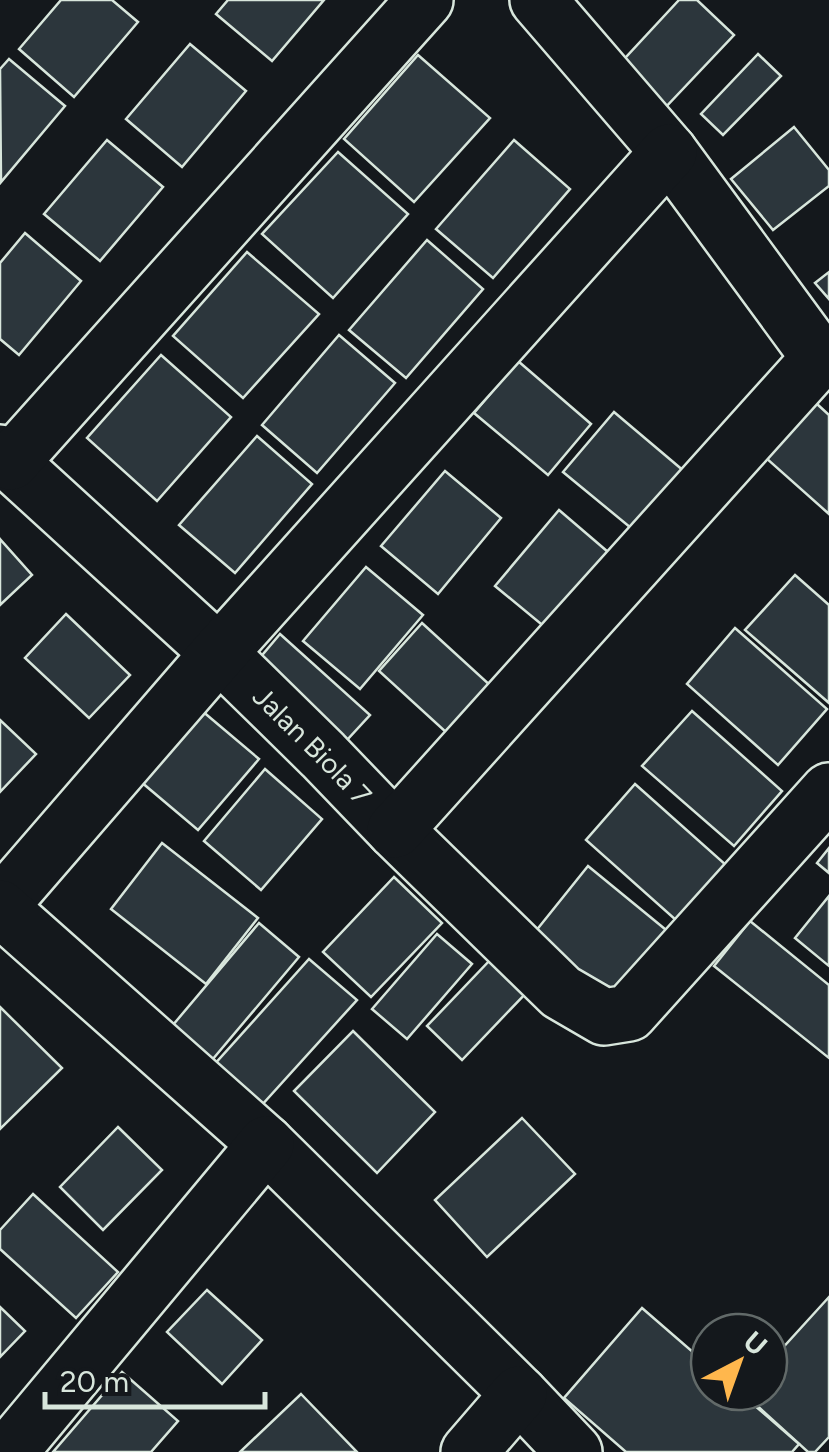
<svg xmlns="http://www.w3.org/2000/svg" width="829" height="1452" viewBox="0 0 829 1452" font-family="Figtree,sans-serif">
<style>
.building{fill:#2c363c;stroke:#d8e6dc;stroke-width:2.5}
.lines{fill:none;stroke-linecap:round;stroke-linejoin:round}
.minor-casing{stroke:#d8e6dc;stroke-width:60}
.minor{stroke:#14181c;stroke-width:55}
.labels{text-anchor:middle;stroke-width:8;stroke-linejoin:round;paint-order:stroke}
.street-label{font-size:28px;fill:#d8e6dc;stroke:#14181c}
</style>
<rect width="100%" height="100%" fill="#14181c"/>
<g class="building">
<polygon points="61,0 112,0 138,22 74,97 19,49"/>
<polygon points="228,0 324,0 272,61 216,14"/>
<polygon points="679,0 697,0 734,35 662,111 615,69"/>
<polygon points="190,44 246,91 182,167 126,119"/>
<polygon points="758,54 781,76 723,135 701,114"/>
<polygon points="418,55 490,118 414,202 344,139"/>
<polygon points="9,59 65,106 1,182 0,69"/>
<polygon points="794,127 829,170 829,186 773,230 731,179"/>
<polygon points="107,140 163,187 100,261 44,214"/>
<polygon points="514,140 570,189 493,278 436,229"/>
<polygon points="338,152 408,214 333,298 262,234"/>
<polygon points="25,233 81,281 19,355 0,339 0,263"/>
<polygon points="427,240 483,289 406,378 349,330"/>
<polygon points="247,252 319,314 243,398 173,336"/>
<polygon points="829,272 829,299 815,283"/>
<polygon points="339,335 395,383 317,473 262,425"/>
<polygon points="161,355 231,417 157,501 87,438"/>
<polygon points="518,361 591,424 548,475 474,413"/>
<polygon points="805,393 829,415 829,514 756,449"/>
<polygon points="614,412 698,483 648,542 563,472"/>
<polygon points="257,436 312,484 235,573 179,525"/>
<polygon points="445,471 501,518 438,594 381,546"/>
<polygon points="559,510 615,558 552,633 495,586"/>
<polygon points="0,539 32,575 0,605"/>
<polygon points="366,567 423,615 360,689 303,641"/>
<polygon points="795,575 829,605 829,703 745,630"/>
<polygon points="66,614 130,675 89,718 25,658"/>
<polygon points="422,623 503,697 459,744 379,671"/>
<polygon points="735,628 827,709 778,765 687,684"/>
<polygon points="280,634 370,715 335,753 247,673"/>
<polygon points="201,710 259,759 198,830 140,781"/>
<polygon points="692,711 782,791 734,846 642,766"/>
<polygon points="0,720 36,754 0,792"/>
<polygon points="265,769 322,819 261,890 204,841"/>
<polygon points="635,784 726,865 677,921 586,840"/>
<polygon points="162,843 258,918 206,984 111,909"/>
<polygon points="829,848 829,873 817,863"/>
<polygon points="588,866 671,934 615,1004 531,937"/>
<polygon points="394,877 442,923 371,997 323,952"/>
<polygon points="829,896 829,966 795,938"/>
<polygon points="750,921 829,985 829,1058 714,966"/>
<polygon points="259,923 299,957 207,1066 167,1032"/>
<polygon points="437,934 472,964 407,1039 372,1009"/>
<polygon points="492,958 527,992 462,1060 427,1026"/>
<polygon points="309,959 357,1000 260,1107 213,1066"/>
<polygon points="0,1007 62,1068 0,1129"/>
<polygon points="353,1031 435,1112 377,1173 294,1091"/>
<polygon points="522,1118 575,1174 487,1257 435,1200"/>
<polygon points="118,1127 162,1170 103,1230 60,1187"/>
<polygon points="33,1194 118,1272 76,1318 0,1249 0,1230"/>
<polygon points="207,1290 262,1340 222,1384 167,1332"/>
<polygon points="829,1297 829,1437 815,1452 808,1452 742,1392 769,1392 769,1363"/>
<polygon points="0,1307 25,1331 0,1357"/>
<polygon points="642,1308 709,1366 709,1392 739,1392 799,1444 792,1452 626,1452 564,1398"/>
<polygon points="122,1372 178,1421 151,1452 53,1452"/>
<polygon points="301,1394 357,1452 240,1452"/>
</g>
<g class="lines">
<defs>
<g id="minor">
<path id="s1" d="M0,453L219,653L323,755L395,830L561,992L604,1017L629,1013L829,791"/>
<polyline points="11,462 425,0"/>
<polyline points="395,830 820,358 669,152 538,0"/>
<polyline points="0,906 219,653 669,152"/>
<polyline points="0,908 266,1144 519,1394 574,1452"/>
<polyline points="9,1452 266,1144"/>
<polyline points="469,1452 519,1394"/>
</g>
</defs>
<use href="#minor" class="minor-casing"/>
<use href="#minor" class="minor"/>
</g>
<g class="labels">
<g class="street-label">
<text dy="10" stroke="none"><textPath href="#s1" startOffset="428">Jalan Biola 7</textPath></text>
</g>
</g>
<g transform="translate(739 1362) rotate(41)"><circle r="48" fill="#14181c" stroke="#626a69" stroke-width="2.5"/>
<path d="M0-8L18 38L0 25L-18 38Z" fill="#ffb74d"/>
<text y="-15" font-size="28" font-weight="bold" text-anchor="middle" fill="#d8e6dc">U</text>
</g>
<path d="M45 1392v15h220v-15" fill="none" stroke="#d8e6dc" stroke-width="5"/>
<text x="60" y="1392" font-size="30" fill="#d8e6dc" stroke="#14181c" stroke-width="8" paint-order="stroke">20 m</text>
</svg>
